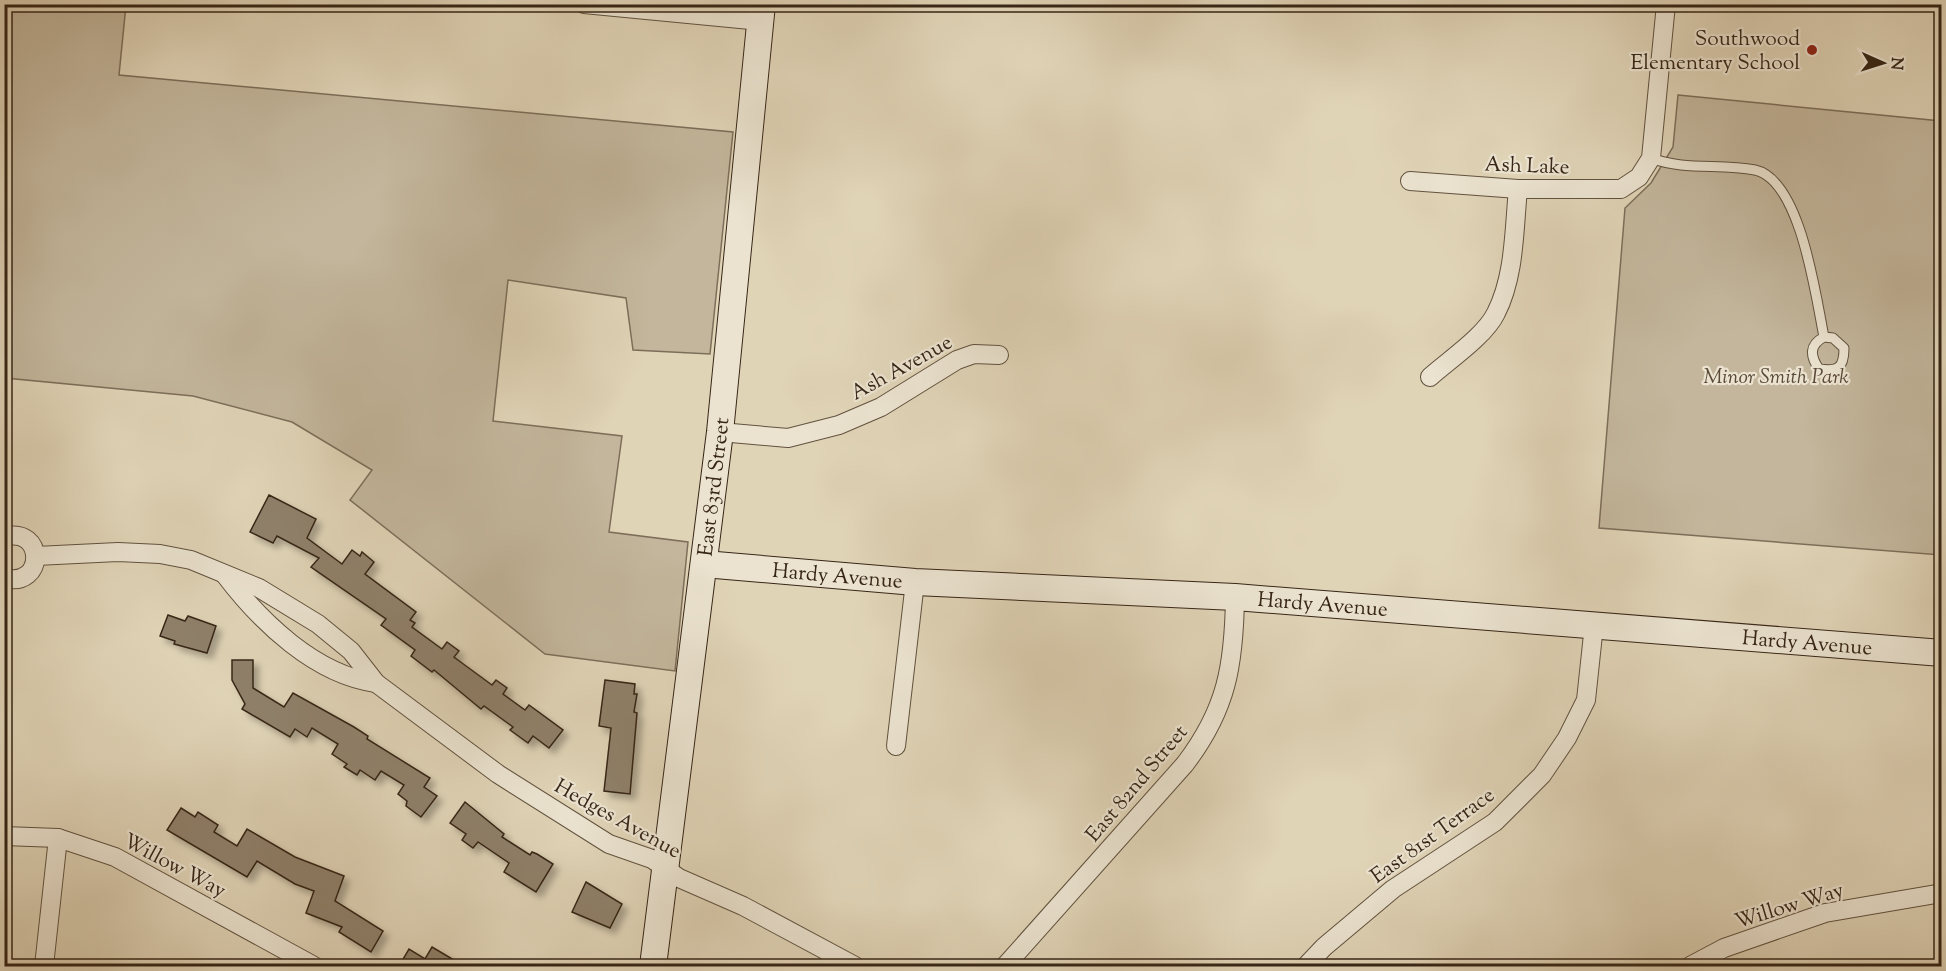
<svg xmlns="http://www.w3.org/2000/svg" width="1946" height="971" viewBox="0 0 1946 971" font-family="'Sorts Mill Goudy',serif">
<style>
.green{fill:#c3b69c;stroke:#7d6e5a;stroke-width:1.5}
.building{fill:#8f806a;stroke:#372617;stroke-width:1.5;filter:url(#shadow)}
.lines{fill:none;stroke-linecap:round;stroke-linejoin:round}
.lane-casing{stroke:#61523f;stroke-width:11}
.street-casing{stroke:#61523f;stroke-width:20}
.secondary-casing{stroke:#372617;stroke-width:28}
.lane{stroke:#ebe3d0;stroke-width:9}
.street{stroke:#ebe3d0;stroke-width:18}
.secondary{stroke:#ebe3d0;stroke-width:26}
.poi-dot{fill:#8f2418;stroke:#ebe3d0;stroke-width:2}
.labels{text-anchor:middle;stroke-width:4.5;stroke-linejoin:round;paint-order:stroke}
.poi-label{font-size:21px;fill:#372617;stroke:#ebe3d0;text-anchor:end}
.street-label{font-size:21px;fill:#372617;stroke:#ebe3d0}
.park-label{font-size:21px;font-style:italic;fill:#5a4a38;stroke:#ebe3d0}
</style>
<defs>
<filter id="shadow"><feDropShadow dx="5.5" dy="5.5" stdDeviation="3" flood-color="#0004"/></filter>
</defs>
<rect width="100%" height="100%" fill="#e0d4b7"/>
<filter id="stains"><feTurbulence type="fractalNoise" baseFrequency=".00333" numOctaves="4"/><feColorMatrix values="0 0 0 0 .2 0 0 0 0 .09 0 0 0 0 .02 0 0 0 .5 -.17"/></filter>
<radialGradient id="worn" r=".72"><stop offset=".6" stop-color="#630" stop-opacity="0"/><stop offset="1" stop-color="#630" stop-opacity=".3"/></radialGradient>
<g class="green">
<polygon points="4,5 126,5 119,75 733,132 710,354 633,350 626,298 508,280 493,421 622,436 609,532 688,542 675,671 545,654 350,500 372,470 292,422 193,396 5,378"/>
<polygon points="1678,95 1941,121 1941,555 1599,528 1625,208 1651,183 1673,147"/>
</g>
<g class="building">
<polygon points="269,495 316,519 307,538 342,564 352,550 360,556 362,552 374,562 365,574 416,612 410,620 415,623 412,627 442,649 447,642 459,651 454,657 462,663 492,685 496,680 507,688 503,694 525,710 529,705 563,730 549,748 533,736 528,743 510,730 513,727 484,706 481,709 434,670 432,672 411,656 415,650 381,625 386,619 311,567 319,558 277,536 273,543 250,532"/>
<polygon points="168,615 185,621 188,616 216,626 207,653 174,644 175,641 160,636"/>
<polygon points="232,660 253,660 253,688 284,707 293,693 354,727 368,736 367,739 430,778 424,787 437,796 421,817 406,806 407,801 398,794 404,785 381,771 375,780 360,770 357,775 344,767 347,764 332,754 338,744 312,728 307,737 295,729 290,737 242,709 245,704 232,680"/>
<polygon points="605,680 635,684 634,694 637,694 634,712 637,713 630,794 604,791 611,728 599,726"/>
<polygon points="465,802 504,834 502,837 530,855 532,852 537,854 553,864 536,892 504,872 509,863 478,842 473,848 462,840 466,834 450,823"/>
<polygon points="181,808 195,817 198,812 218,825 214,832 237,846 247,829 295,857 344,876 335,901 383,931 371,952 339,932 342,927 306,913 314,891 295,884 257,861 247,877 167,830"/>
<polygon points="586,882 622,904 610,928 572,912"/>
<polygon points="432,947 464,966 399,966 409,949 425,959"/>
</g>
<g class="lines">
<defs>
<path id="lane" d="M1651,158C1685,171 1720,163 1755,170C1801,180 1816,298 1824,337C1809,345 1810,356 1819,369C1838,372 1844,368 1844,348L1833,338L1824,337"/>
<g id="street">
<polyline points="584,4 761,21"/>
<polyline points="1410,181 1518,189 1621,189 1639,177 1651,158 1666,4"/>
<path d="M1430,377C1449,360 1485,336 1496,313C1515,276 1514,229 1518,189"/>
<polyline points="720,432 788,438 839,425 881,407 957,360 974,354 999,355"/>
<path d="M4,537C45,525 46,589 4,578"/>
<polyline points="36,556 118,552 160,554 191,560 259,588 318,624 351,651 376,683 498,774 609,844 652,859 679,878 743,906 855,966"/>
<path d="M225,575C260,621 315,675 376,683"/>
<polyline points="896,746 915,582"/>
<polyline points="4,836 58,838 115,857 314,966"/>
<polyline points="44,966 58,838"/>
<path d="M1005,966L1185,764C1227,709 1234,665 1235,597"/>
<polyline points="1306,966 1324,947 1393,889 1495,822 1542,775 1567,738 1586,700 1594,625"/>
<polyline points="1690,966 1724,948 1825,913 1942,893"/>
</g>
<g id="secondary">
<path id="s1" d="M704,564L915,582L1235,597L1942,653"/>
<path id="s2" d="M653,966L720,432L762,4"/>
</g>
</defs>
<use href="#lane" class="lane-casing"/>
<use href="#street" class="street-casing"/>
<use href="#secondary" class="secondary-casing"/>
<use href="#lane" class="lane"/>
<use href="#street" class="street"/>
<use href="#secondary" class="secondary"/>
</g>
<circle class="poi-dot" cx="1812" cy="50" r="6"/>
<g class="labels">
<g class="poi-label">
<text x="1800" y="45">Southwood<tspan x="1800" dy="24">Elementary School</tspan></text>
</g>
<g class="street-label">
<text transform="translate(1527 165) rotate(2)" y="7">Ash Lake</text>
<text transform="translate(901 367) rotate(-29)" y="7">Ash Avenue</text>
<text dy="7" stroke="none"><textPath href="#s2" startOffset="483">East 83rd Street</textPath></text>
<text dy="7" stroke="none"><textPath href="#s1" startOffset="134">Hardy Avenue</textPath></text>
<text dy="7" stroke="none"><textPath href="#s1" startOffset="620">Hardy Avenue</textPath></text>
<text dy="7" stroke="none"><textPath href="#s1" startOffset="1106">Hardy Avenue</textPath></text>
<text transform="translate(1136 783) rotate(-50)" y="7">East 82nd Street</text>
<text transform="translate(618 818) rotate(29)" y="7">Hedges Avenue</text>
<text transform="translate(1432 835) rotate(-36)" y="7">East 81st Terrace</text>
<text transform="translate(175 865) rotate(28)" y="7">Willow Way</text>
<text transform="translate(1789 905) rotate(-17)" y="7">Willow Way</text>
</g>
<g class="park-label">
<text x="1776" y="383">Minor Smith Park</text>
</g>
</g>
<rect width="1946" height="971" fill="none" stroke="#e0d4b7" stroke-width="24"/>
<rect x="6" y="6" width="1934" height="959" fill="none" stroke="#372617" stroke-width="3"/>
<rect x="12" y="12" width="1922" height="947" fill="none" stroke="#372617" stroke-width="1.5"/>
<g transform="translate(1883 63) rotate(93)" stroke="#ebe3d0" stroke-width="4.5" paint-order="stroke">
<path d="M0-4.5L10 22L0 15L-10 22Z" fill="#372617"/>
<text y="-9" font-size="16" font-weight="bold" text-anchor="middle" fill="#372617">N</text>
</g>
<rect width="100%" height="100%" filter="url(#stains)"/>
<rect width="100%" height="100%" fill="url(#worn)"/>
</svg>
